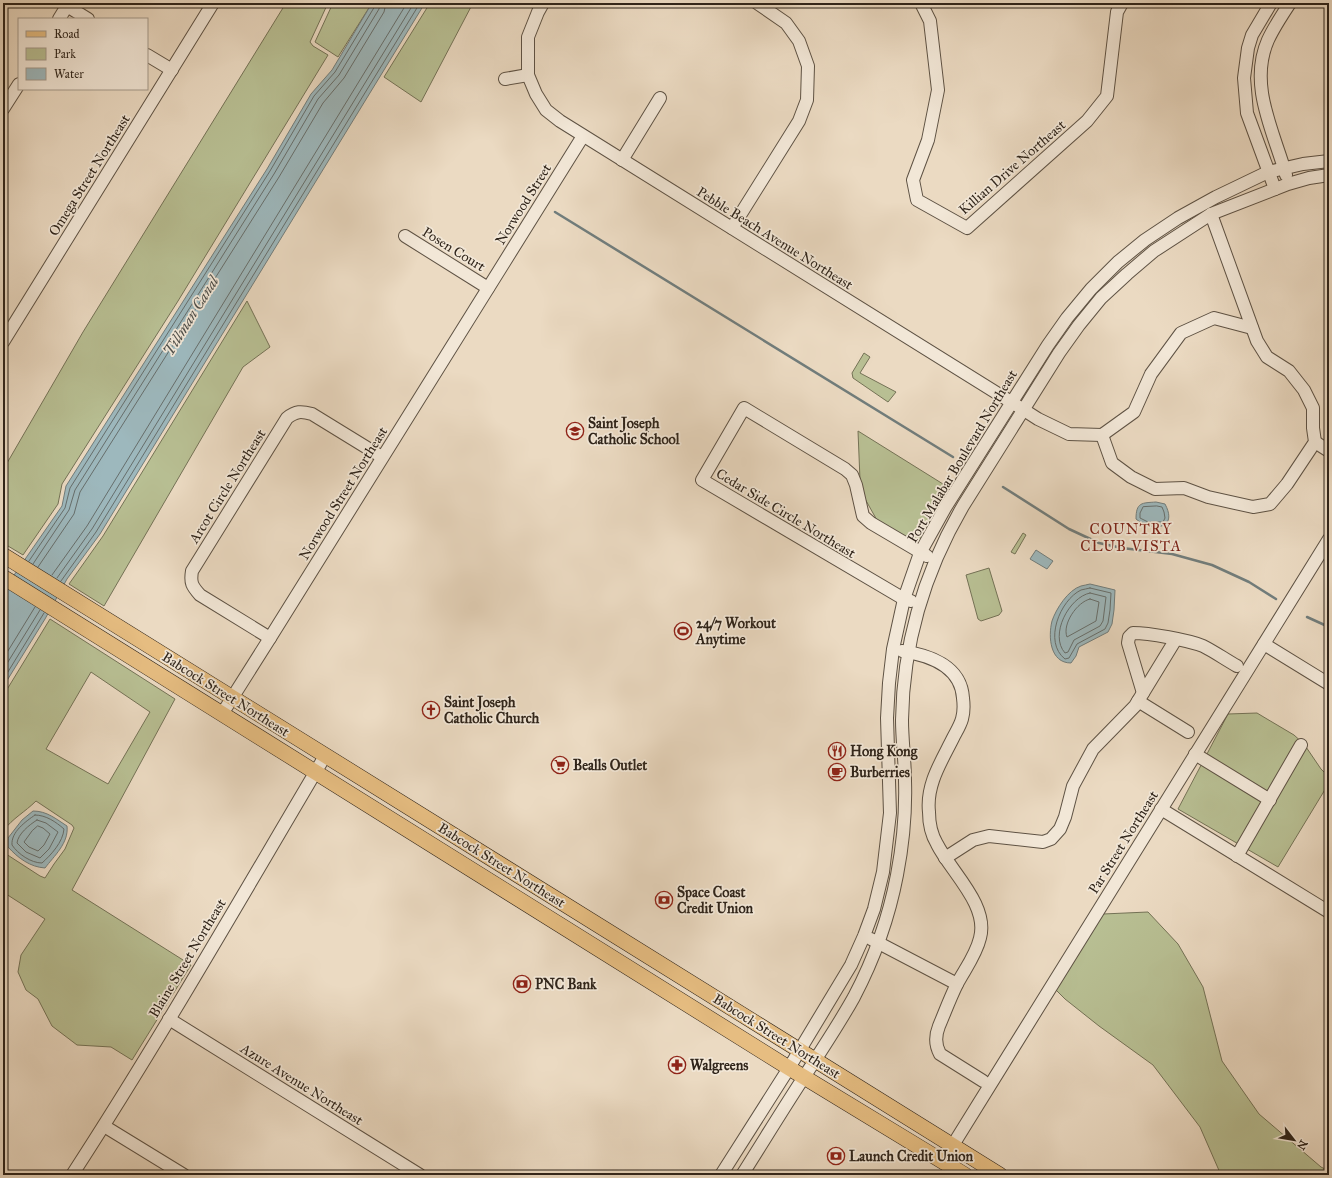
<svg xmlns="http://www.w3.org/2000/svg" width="1332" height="1178" viewBox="0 0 1332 1178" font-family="'IM FELL Great Primer',serif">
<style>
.green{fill:#b8bf93;stroke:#747256;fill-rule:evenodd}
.water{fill:#9db8bd;stroke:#717d7c}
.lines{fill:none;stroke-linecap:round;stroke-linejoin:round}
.shore{stroke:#666e6c;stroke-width:1}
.stream{stroke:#717d7c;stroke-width:2.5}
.minor-casing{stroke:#5e5244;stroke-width:14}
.major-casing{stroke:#2f241a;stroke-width:16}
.minor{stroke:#f2e7d7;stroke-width:12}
.major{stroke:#e6bd81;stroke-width:15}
.labels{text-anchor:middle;stroke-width:3.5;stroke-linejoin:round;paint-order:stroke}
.street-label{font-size:14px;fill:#2f241a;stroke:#f2e7d7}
.poi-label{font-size:14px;font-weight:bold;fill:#2f241a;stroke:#f2e7d7;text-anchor:start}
.water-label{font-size:15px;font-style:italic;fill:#50504b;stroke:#f2e7d7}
.neighbourhood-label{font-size:15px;letter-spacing:1px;fill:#7a1f14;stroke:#f2e7d7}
</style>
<rect width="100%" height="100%" fill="#ebdac2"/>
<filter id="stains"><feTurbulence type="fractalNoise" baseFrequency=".005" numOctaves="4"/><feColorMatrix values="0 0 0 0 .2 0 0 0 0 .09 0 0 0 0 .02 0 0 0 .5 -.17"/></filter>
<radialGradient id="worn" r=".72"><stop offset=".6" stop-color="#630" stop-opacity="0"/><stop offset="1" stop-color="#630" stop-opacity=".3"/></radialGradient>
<g class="green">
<polygon points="286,3 328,3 310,42 313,46 328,55 178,301 62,484 58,504 23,555 3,543 3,470 83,332"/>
<polygon points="333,3 372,3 338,57 315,42"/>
<polygon points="430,3 473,3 421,102 384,77"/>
<polygon points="247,301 270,347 243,367 104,606 69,584 103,536"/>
<polygon points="864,353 870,357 860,373 896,392 888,402 853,378 852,373"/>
<polygon points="858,431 951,489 918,546 878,522 864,497 860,480"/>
<polygon points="1023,533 1026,535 1015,554 1011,552"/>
<polygon points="989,568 1002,611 999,615 981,621 978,619 966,575"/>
<path d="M50,619L175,699L72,890L191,965L132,1060L111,1047L77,1045L52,1026L38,999L26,990L18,972L21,955L45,919L3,892V852L40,876L45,878L54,864L65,849L74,828L72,825L36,801C25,812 13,818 3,831V696ZM91,672L150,712L108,784L46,749Z"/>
<polygon points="1257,713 1267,719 1294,735 1304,744 1321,769 1329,777 1329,783 1278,867 1178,809 1228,714"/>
<polygon points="1148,912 1178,944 1203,987 1222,1061 1259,1114 1321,1167 1329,1171 1329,1175 1221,1175 1200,1127 1153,1065 1099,1026 1065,999 1055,989 1103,914"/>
</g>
<g class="water">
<polygon points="372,3 425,3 100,534 67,579 45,619 3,687 3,591 62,506 66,486 267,169 311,94 332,70"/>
<path d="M1156,502L1165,504C1179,530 1151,532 1136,519C1136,502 1142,503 1156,502Z"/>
<polygon points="1036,550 1053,561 1047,569 1030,559"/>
<path d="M1090,584L1115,590L1114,610L1112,624L1108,632L1079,647L1076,656L1071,663C1050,663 1048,637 1052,621C1056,609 1068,590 1081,586C1084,585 1087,585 1090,584Z"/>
<path d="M33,811C47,811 56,819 67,826C69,843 54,856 45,868C30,867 18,858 8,847V838L22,820Z"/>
</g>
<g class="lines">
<g class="shore">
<polygon points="1157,506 1162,507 1164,512 1165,518 1163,522 1148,522 1140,518 1140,513 1143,507"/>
<polyline points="29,561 65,508 70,488 270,171 314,96 335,72 375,6 375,3"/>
<polyline points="33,564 69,510 75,490 274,174 318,99 339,75 379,9 380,3"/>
<polyline points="38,567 74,514 80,492 279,177 323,103 344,78 384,12 386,3"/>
<polyline points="52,575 87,526 407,3"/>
<polyline points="57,578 92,529 414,3"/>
<polyline points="61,581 96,532 420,3"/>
<path d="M1090,588L1111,593L1110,610L1108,623L1105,629L1077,644L1069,658L1065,659C1043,642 1060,600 1081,590C1084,589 1087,589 1090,588Z"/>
<path d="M1090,593L1106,597L1103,621L1100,626L1074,640L1068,652L1065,653C1049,635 1069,597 1090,593Z"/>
<path d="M1090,599L1099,602L1096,621L1067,637C1062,624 1077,602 1090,599Z"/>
<polyline points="3,659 35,607"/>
<polyline points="3,670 40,610"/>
<polyline points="3,680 44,613"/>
<path d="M35,815C46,815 56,822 64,829C63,842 51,855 42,863C31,863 18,854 12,845C11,832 25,822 35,815Z"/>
<path d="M37,820L46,823L58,832L49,849L40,858L26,852L17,843C18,834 29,825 37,820Z"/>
<polygon points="38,826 43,828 50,834 44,845 38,851 29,847 24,842 32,831"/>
</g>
<g class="stream">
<polyline points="555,212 953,457"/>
<polyline points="1003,487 1069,529 1099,543 1122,548 1172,554 1212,565 1249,582 1276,599"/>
<polyline points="1307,617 1329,627"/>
</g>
<defs>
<g id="minor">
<polyline points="62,3 88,19"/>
<polyline points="543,3 538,12 528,37 528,75 536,94 546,110 560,121 1024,410 1038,419 1069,434 1102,435 1134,412 1151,374 1181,333 1214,318 1252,328"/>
<polyline points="921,3 930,21 938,90 928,140 913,180 917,200 967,228 1087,121 1107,96 1117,12 1122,3"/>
<polyline points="1271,3 1252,35 1248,48 1244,78 1247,113 1275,189"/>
<polyline points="59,19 67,6"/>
<polyline points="147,55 172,70"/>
<polyline points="505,79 528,75"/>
<polyline points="3,109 19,84"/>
<polyline points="622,160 660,98"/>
<path d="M1286,175C1274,132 1248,85 1268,40C1274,27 1282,15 1290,3"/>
<polyline points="732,228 799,121 807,100 808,66 799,41 786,23 757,3"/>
<polyline points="405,236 488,288"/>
<polyline points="3,342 213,3"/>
<polyline points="1102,435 1112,463 1131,477 1155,489 1184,488 1208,497 1253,507 1270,504 1287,484 1315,442 1313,428 1313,408 1304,390 1289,371 1267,357 1257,341 1211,214"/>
<polyline points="1315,442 1329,451"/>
<polyline points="911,601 904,599 702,480 744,408 845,469 852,475 856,485 863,516 871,523 927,556"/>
<path d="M270,638L200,595C192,586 190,583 192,571L287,418C296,411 301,411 312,414L382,457"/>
<polyline points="1264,644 1329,684"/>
<path d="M902,651C929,655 961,666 963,698C964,706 964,712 962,719C960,726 956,732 953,738C941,762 926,785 929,812C929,824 931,834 937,844C951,872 989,905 980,938C976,955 965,969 957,984C950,998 945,1012 939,1026C935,1036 935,1045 940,1054L983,1081"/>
<path d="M1143,693L1128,643L1129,637L1133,633C1149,633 1188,640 1203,646C1215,652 1226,660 1237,666"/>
<polyline points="1138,701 1188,732"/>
<polyline points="222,714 270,638 583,136"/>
<polyline points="1195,754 1270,800"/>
<polyline points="1161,809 1329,912"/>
<polyline points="1237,856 1301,745"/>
<polyline points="945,858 973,840 989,836 1043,842 1051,839 1060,829 1065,817 1073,786 1093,749 1135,706 1176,639"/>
<polyline points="871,939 957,984"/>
<polyline points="169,1019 420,1175"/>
<polyline points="104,1126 184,1175"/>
<polyline points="943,1161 1329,539"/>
<path d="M72,1175C161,1038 242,896 325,756"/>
<polyline points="721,1175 789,1068 851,965 864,936 874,909 883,872 890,813 887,718 889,683 893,649 904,599 920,553 945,508 1048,345 1067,318 1091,289 1118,262 1145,240 1178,218 1216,197 1268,172 1303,164 1329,161"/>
<path d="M742,1175C763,1142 783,1109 804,1077C821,1051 839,1024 854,997C874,959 889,917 897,875C903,844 906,812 905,781C905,761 902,740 902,720C903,644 925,571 963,506L1059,353L1079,325L1101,298L1127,274L1154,251L1211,214L1288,184L1309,178L1329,175"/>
</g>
<g id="major">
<polyline points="3,555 1000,1175"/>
<polyline points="3,577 789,1068 965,1175"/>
</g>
</defs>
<use href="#minor" class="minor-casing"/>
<use href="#major" class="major-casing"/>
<use href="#minor" class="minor"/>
<use href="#major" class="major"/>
</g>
<defs>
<symbol id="school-ring" viewBox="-11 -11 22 22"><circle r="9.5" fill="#f2e7d7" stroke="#8f2418" stroke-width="1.5"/><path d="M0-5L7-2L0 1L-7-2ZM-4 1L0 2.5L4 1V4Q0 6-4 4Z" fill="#8f2418"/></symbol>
<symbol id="stadium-ring" viewBox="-11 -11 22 22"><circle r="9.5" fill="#f2e7d7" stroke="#8f2418" stroke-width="1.5"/><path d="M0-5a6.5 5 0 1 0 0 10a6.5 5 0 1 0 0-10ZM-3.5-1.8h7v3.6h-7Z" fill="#8f2418"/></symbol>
<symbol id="church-ring" viewBox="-11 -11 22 22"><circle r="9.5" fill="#f2e7d7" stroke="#8f2418" stroke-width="1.5"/><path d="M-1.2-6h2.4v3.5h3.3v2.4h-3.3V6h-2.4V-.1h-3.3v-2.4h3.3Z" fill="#8f2418"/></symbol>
<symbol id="restaurant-ring" viewBox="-11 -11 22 22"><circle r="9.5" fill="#f2e7d7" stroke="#8f2418" stroke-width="1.5"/><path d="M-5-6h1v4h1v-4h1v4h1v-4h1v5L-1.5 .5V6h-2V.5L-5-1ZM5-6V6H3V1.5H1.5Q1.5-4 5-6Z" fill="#8f2418"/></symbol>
<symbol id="supermarket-ring" viewBox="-11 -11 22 22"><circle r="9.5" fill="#f2e7d7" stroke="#8f2418" stroke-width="1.5"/><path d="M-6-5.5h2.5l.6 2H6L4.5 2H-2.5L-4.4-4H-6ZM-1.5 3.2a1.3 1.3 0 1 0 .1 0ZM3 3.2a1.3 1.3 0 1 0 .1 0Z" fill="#8f2418"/></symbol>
<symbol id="cafe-ring" viewBox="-11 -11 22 22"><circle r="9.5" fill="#f2e7d7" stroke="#8f2418" stroke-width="1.5"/><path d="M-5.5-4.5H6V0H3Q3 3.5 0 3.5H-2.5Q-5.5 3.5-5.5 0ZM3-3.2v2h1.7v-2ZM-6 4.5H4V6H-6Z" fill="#8f2418"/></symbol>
<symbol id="bank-ring" viewBox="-11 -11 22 22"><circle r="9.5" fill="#f2e7d7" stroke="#8f2418" stroke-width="1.5"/><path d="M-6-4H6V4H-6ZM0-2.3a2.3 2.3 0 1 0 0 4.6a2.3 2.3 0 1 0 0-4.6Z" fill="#8f2418"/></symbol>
<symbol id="pharmacy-ring" viewBox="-11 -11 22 22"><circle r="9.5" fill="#f2e7d7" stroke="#8f2418" stroke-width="1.5"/><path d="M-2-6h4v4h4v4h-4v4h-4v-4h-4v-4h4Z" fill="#8f2418"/></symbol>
</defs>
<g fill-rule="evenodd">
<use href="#school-ring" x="565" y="421" width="20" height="20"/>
<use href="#stadium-ring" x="673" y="621" width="20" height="20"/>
<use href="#church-ring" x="421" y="700" width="20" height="20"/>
<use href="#restaurant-ring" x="827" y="741" width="20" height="20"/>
<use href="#supermarket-ring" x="550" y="755" width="20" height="20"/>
<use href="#cafe-ring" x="827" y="762" width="20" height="20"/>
<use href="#bank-ring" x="654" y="890" width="20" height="20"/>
<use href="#bank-ring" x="512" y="974" width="20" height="20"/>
<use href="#pharmacy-ring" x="667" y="1055" width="20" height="20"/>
<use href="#bank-ring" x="826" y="1146" width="20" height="20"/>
</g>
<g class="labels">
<g class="street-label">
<text transform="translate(1012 167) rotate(-41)" y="5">Killian Drive Northeast</text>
<text transform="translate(89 175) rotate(-58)" y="5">Omega Street Northeast</text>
<text transform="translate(523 204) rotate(-58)" y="5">Norwood Street</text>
<text transform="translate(775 238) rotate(32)" y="5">Pebble Beach Avenue Northeast</text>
<text transform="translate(454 249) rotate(32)" y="5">Posen Court</text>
<text transform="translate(962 456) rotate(-59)" y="5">Port Malabar Boulevard Northeast</text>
<text transform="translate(227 486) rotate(-58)" y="5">Arcot Circle Northeast</text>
<text transform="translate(343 493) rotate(-58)" y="5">Norwood Street Northeast</text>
<text transform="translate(786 513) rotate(31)" y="5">Cedar Side Circle Northeast</text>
<text transform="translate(226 694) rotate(32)" y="5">Babcock Street Northeast</text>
<text transform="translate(1123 842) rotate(-58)" y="5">Par Street Northeast</text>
<text transform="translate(502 865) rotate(32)" y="5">Babcock Street Northeast</text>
<text transform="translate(187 958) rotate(-59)" y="5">Blaine Street Northeast</text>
<text transform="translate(777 1036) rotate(32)" y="5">Babcock Street Northeast</text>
<text transform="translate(302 1084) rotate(32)" y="5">Azure Avenue Northeast</text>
</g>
<g class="poi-label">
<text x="588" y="428">Saint Joseph<tspan x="588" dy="16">Catholic School</tspan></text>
<text x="696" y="628">24/7 Workout<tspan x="696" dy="16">Anytime</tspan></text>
<text x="444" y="707">Saint Joseph<tspan x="444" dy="16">Catholic Church</tspan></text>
<text x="850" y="756">Hong Kong</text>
<text x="573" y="770">Bealls Outlet</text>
<text x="850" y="777">Burberries</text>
<text x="677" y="897">Space Coast<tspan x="677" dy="16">Credit Union</tspan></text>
<text x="535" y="989">PNC Bank</text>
<text x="690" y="1070">Walgreens</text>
<text x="849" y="1161">Launch Credit Union</text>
</g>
<g class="water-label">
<text transform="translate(191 316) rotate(-58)" y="5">Tillman Canal</text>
</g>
<g class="neighbourhood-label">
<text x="1131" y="534">COUNTRY<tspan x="1131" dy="17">CLUB VISTA</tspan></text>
</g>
</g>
<rect width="1332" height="1178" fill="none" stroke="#ebdac2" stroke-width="16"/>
<rect x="4" y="4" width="1324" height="1170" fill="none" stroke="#2f241a" stroke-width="2"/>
<rect x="8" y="8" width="1316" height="1162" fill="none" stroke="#2f241a"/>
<rect x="18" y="18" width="130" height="72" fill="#f2e7d7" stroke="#a4998b"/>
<rect x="26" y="31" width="20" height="6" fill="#e6bd81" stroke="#a4998b"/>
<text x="54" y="38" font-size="12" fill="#2f241a">Road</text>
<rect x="26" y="48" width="20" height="12" fill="#b8bf93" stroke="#a4998b"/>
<text x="54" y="58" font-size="12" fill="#2f241a">Park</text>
<rect x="26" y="68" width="20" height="12" fill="#9db8bd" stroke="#a4998b"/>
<text x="54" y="78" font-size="12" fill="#2f241a">Water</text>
<g transform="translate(1294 1140) rotate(121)" stroke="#f2e7d7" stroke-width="3" paint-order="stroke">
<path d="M0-3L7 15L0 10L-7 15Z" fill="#2f241a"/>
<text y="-6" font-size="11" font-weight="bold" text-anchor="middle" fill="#2f241a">N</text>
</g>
<rect width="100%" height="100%" filter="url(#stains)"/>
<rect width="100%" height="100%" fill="url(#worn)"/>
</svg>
